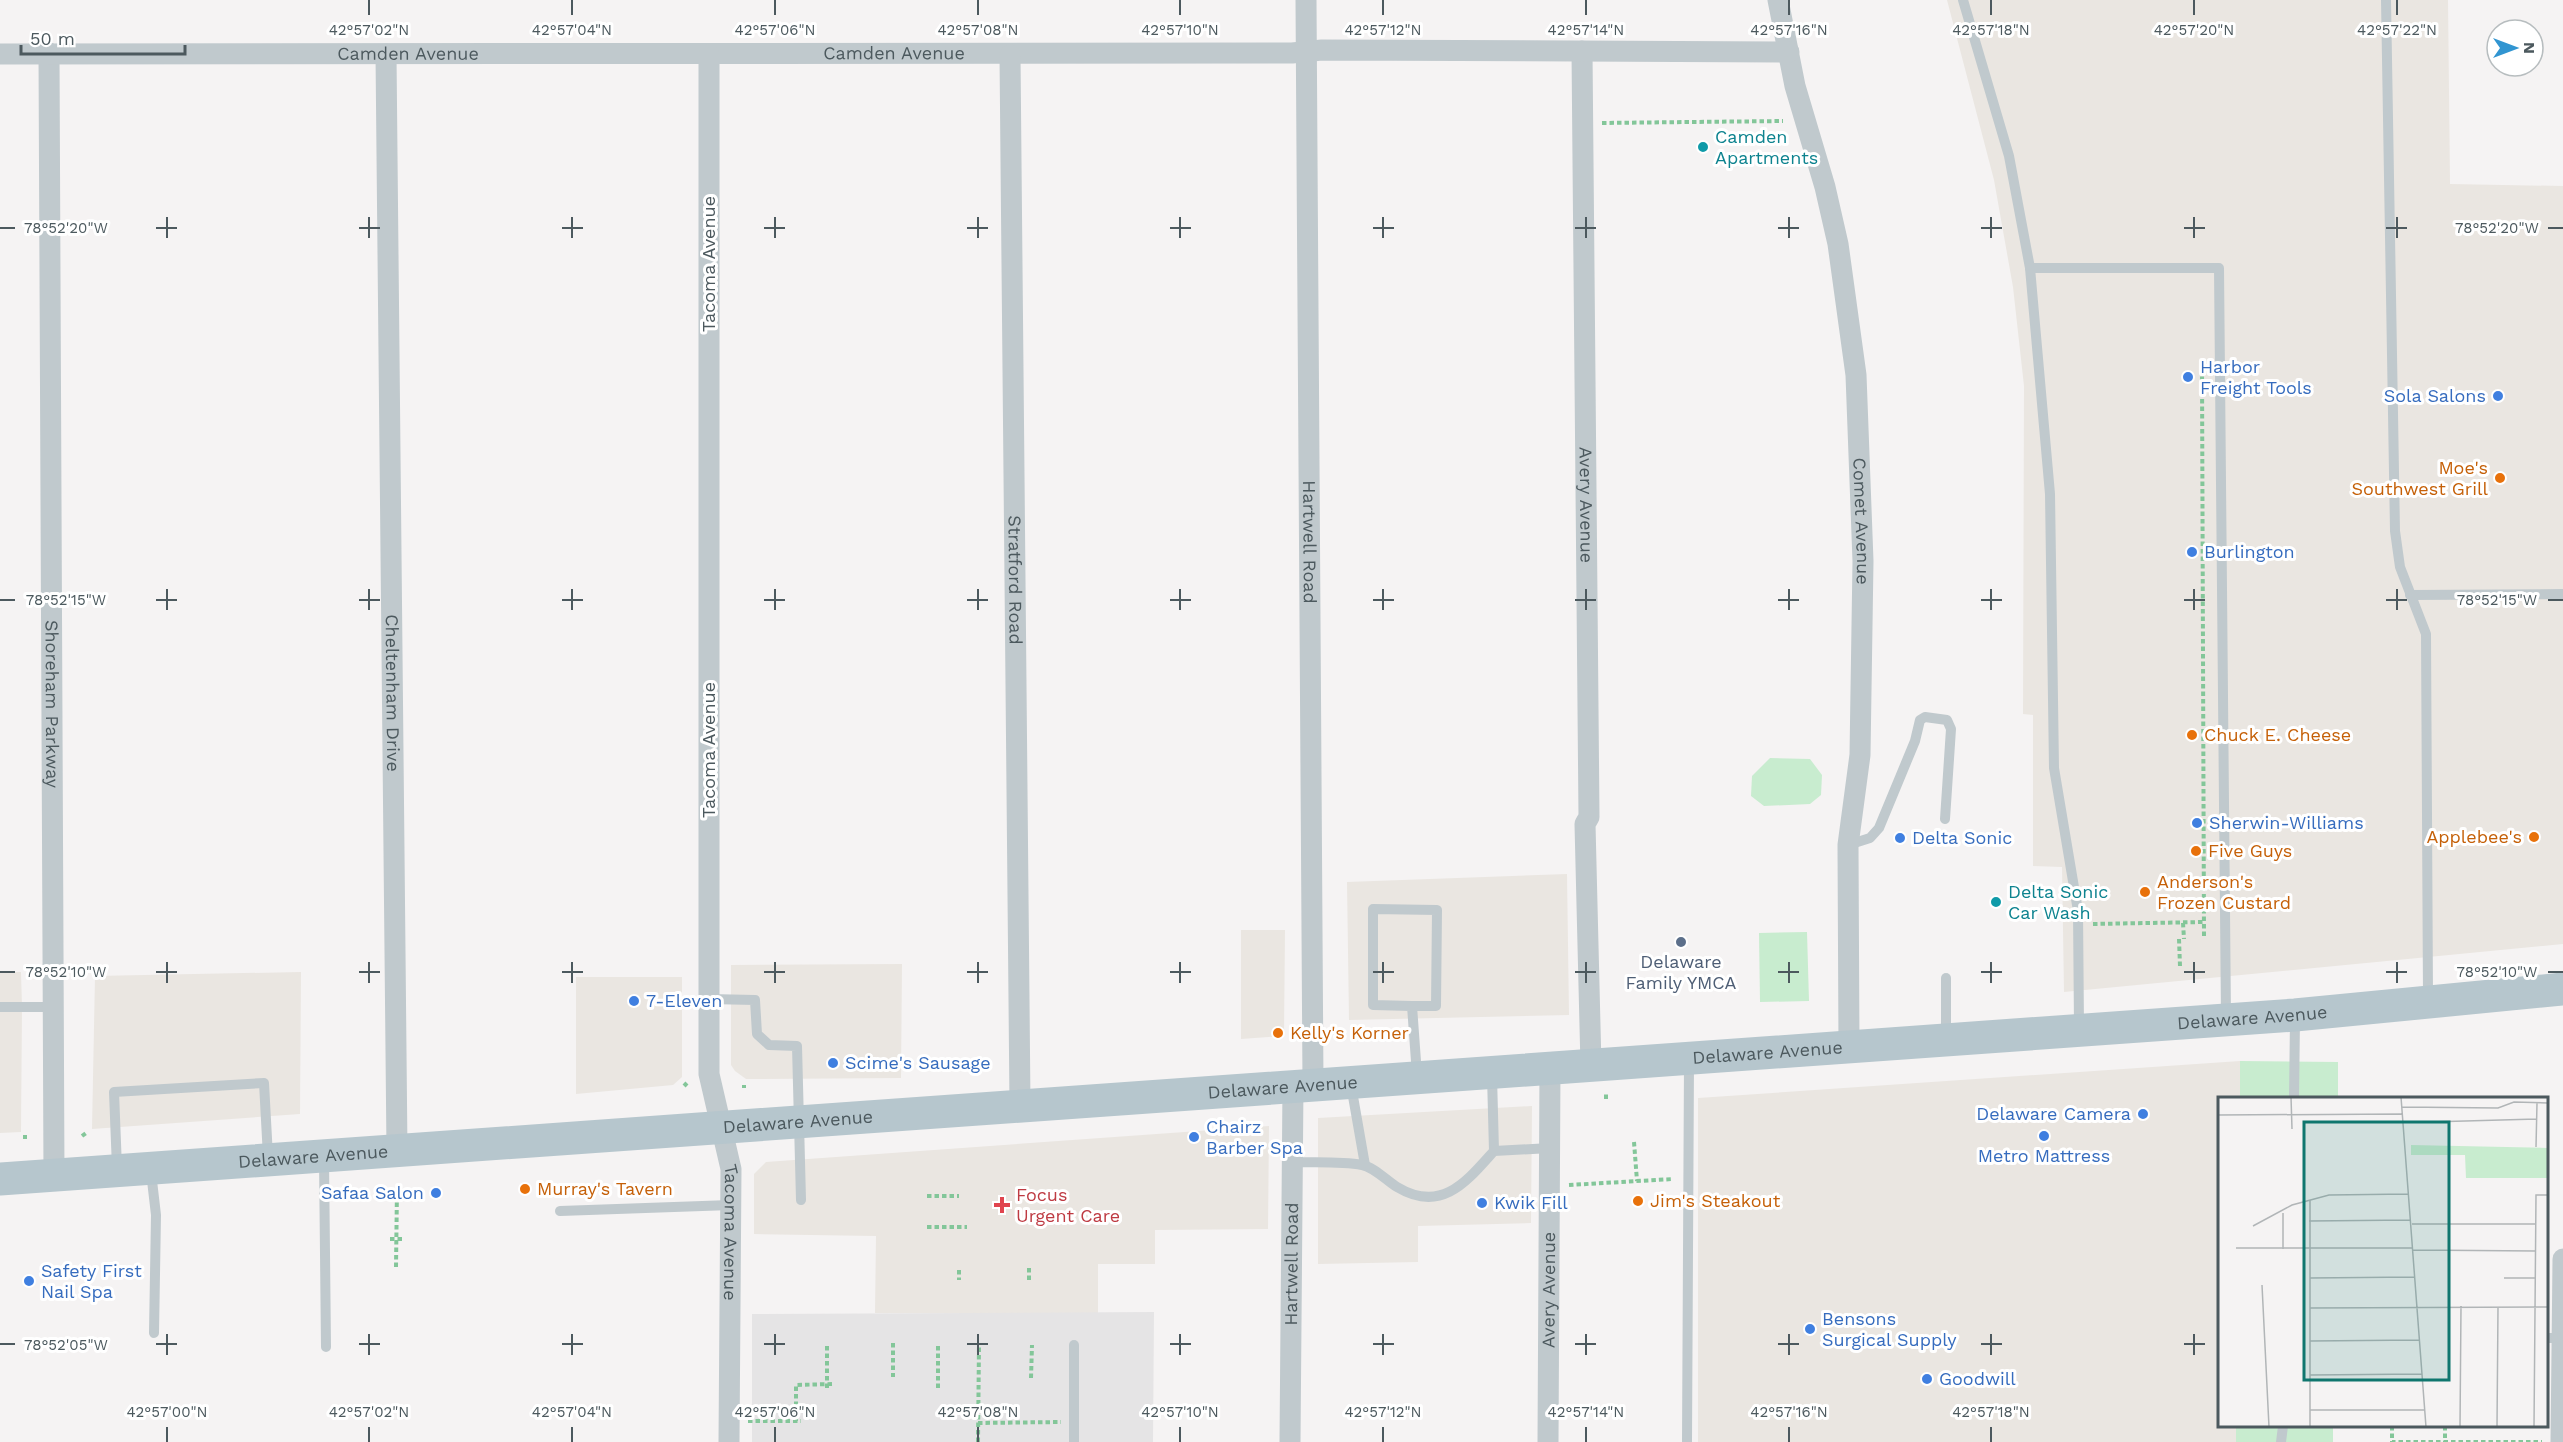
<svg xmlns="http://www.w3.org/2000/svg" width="2563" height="1442" viewBox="0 0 2563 1442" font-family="'Work Sans',sans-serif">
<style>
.commercial{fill:#eae6e1}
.education{fill:#e5e4e5}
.green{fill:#c8eccf}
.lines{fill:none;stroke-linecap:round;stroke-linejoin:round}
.path{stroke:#83c699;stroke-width:4;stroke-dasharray:4.5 3;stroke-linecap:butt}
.lane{stroke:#c0c9cd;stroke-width:10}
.street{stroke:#c0c9cd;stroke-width:21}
.primary{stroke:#b6c6cd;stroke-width:33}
.ticks{fill:none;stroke:#4c595e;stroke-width:2}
.culture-dot{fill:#0f9aa8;stroke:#fff;stroke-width:2}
.shop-dot{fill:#3f7fe0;stroke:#fff;stroke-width:2}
.food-dot{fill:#e8710a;stroke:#fff;stroke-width:2}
.service-dot{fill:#5c6f8a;stroke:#fff;stroke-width:2}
.health-dot{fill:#e0444e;stroke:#fff;stroke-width:2}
.labels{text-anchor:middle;stroke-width:6;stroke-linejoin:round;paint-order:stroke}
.street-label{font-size:18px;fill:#4c595e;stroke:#fff}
.culture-label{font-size:18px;fill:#0d838f;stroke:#fff;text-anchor:start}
.shop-label{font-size:18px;fill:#366cbe;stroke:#fff;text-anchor:start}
.food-label{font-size:18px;fill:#c56008;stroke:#fff;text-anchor:start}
.service-label{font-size:18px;fill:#4e5e75;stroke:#fff}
.health-label{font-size:18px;fill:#be3a42;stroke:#fff;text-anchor:start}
.inset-road{fill:none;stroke:#b1b5b7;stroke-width:1.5}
.view{fill:#0f766e;fill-opacity:0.15;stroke:#0f766e;stroke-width:3}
.inset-edge{fill:none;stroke:#4c595e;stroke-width:3}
.ticks-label{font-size:15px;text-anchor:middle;fill:#4c595e;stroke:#fff;stroke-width:6;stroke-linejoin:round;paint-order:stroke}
</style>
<rect width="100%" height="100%" fill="#f5f3f3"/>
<g class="commercial">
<polygon points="1947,0 2448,0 2450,184 2563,186 2563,944 2064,992 2062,867 2033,866 2033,715 2023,714 2024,386 2013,287 1994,180"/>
<polygon points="1567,874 1569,1015 1349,1020 1347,882"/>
<polygon points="1241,930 1285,930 1284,1036 1241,1039"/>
<polygon points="902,964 901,1078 746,1079 735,1071 731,1065 731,965"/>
<polygon points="0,972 21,972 22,1007 21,1132 0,1133"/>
<polygon points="301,972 300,1114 92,1129 95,976"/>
<polygon points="576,977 682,977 682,1077 673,1085 576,1094"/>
<polygon points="2240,1061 2240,1098 2220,1098 2220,1426 2236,1426 2236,1442 1698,1442 1698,1098"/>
<polygon points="1532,1106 1531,1223 1418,1226 1418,1262 1318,1264 1318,1118"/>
<polygon points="1269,1126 1268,1229 1155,1230 1155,1264 1098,1264 1098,1313 875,1313 876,1236 754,1234 754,1174 766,1162"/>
</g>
<polygon class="education" points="1154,1312 1153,1442 752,1442 752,1314"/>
<g class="green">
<polygon points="1770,758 1810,759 1822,775 1821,795 1810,804 1764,806 1751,796 1752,776"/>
<polygon points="1807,932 1809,1001 1760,1002 1759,933"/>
<polygon points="2240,1061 2338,1062 2338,1098 2240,1098"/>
<rect x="2236" y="1426" width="97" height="16"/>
</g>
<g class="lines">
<g class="path">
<polyline points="1602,123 1783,121"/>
<polyline points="2202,369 2204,938"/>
<polyline points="2183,923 2184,939"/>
<polyline points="2093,924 2203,922"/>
<polyline points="2179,939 2180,966"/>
<polyline points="684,1083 687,1086"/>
<polyline points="744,1085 744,1088"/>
<polyline points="1606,1099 1606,1093"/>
<polyline points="82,1136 86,1133"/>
<polyline points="23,1137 27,1137"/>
<polyline points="1634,1142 1637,1181"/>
<polyline points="1569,1185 1673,1179"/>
<polyline points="927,1196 959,1196"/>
<polyline points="927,1227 967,1227"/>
<polyline points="390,1239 405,1239"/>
<polyline points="396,1267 397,1188"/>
<polyline points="959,1270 959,1280"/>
<polyline points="1029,1280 1029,1268"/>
<polyline points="893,1343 893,1377"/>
<polyline points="1031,1378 1032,1345"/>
<polyline points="827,1388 827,1343"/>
<polyline points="938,1388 938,1344"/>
<polyline points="748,1421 801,1421"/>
<polyline points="796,1421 796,1385 832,1384"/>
<polyline points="978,1423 1061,1422"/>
<polyline points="2392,1426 2392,1442 2542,1442"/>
<polyline points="2445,1426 2445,1442"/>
<polyline points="978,1442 979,1344"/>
</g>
<g class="lane">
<polyline points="1963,0 2009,156 2030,268 2050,494 2054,768 2078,911 2079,1026"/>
<polyline points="2386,0 2395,531 2400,567 2426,634 2428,998"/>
<polyline points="2030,268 2219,268 2226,1017"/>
<polyline points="2410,595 2563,594"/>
<polyline points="1848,845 1870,838 1879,828 1915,741 1920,720 1925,717 1947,720 1951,729 1945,819"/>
<polyline points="1946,978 1946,1035"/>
<polyline points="709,999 755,1000 757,1034 769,1045 797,1046 801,1200"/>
<polyline points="1412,1006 1373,1005 1373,909 1437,910 1436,1006 1412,1006 1417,1075"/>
<polyline points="0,1007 53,1007"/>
<polyline points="1492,1076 1494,1151"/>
<polyline points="1351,1085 1365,1165"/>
<polyline points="2294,1098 2295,1019"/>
<polyline points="324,1159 326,1347"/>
<path d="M1293,1162C1315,1163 1340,1161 1362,1165C1374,1167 1387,1181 1397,1187C1442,1214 1467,1181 1494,1151L1550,1148"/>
<polyline points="117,1168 114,1092 264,1083 268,1157"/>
<polyline points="151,1172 156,1215 154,1333"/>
<polyline points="560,1211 731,1205"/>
<polyline points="2546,1338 2562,1338"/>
<polyline points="1074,1442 1074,1345"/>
<polyline points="1687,1442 1689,1062"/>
<polyline points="2281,1442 2283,1426"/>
</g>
<g class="street">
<path id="s1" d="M1306,0L1313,1084"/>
<path id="s2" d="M1778,0L1795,86L1825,187L1838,244L1856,375L1863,561L1860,755L1848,845L1849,1048"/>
<path id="s3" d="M1582,51L1589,817L1585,824L1591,1066"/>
<path id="s4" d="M49,53L54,1175"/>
<path id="s5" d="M0,54L1292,53L1322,50L1789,52"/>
<path id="s6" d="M386,54L397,1151"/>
<path id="s7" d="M709,55V1074L731,1169L729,1442"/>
<path id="s8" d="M1010,55L1020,1105"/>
<path id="s9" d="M1290,1442L1293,1085"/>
<path id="s10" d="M1548,1442L1550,1068"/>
<polyline points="2561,1442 2563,1259"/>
</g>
<path class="primary" id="s11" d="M0,1179L2295,1015L2563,989"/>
</g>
<path class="ticks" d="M369,0V15M572,0V15M775,0V15M978,0V15M1180,0V15M1383,0V15M1586,0V15M1789,0V15M1991,0V15M2194,0V15M2397,0V15M167,217V238M369,217V238M572,217V238M775,217V238M978,217V238M1180,217V238M1383,217V238M1586,217V238M1789,217V238M1991,217V238M2194,217V238M2397,217V238M0,228H15M156,228H177M359,228H380M562,228H583M764,228H785M967,228H988M1170,228H1191M1373,228H1394M1575,228H1596M1778,228H1799M1981,228H2002M2184,228H2205M2386,228H2407M2548,228H2563M167,589V610M369,589V610M572,589V610M775,589V610M978,589V610M1180,589V610M1383,589V610M1586,589V610M1789,589V610M1991,589V610M2194,589V610M2397,589V610M0,600H15M156,600H177M359,600H380M562,600H583M764,600H785M967,600H988M1170,600H1191M1373,600H1394M1575,600H1596M1778,600H1799M1981,600H2002M2184,600H2205M2386,600H2407M2548,600H2563M167,962V983M369,962V983M572,962V983M775,962V983M978,962V983M1180,962V983M1383,962V983M1586,962V983M1789,962V983M1991,962V983M2194,962V983M2397,962V983M0,972H15M156,972H177M359,972H380M562,972H583M764,972H785M967,972H988M1170,972H1191M1373,972H1394M1575,972H1596M1778,972H1799M1981,972H2002M2184,972H2205M2386,972H2407M2548,972H2563M167,1334V1355M369,1334V1355M572,1334V1355M775,1334V1355M978,1334V1355M1180,1334V1355M1383,1334V1355M1586,1334V1355M1789,1334V1355M1991,1334V1355M2194,1334V1355M0,1344H15M156,1344H177M359,1344H380M562,1344H583M764,1344H785M967,1344H988M1170,1344H1191M1373,1344H1394M1575,1344H1596M1778,1344H1799M1981,1344H2002M2184,1344H2205M167,1427V1442M369,1427V1442M572,1427V1442M775,1427V1442M978,1427V1442M1180,1427V1442M1383,1427V1442M1586,1427V1442M1789,1427V1442M1991,1427V1442"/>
<g class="culture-dot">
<circle cx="1703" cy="147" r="6"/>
<circle cx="1996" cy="902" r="6"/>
</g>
<g class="shop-dot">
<circle cx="2188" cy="377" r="6"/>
<circle cx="2498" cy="396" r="6"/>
<circle cx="2192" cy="552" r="6"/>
<circle cx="2197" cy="823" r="6"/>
<circle cx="1900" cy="838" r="6"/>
<circle cx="634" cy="1001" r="6"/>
<circle cx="833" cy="1063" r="6"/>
<circle cx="2143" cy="1114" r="6"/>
<circle cx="2044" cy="1136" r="6"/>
<circle cx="1194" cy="1137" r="6"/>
<circle cx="436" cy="1193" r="6"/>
<circle cx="1482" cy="1203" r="6"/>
<circle cx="29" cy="1281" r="6"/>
<circle cx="1810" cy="1329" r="6"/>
<circle cx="1927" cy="1379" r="6"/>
</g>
<g class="food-dot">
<circle cx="2500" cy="478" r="6"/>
<circle cx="2192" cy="735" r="6"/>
<circle cx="2534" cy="837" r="6"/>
<circle cx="2196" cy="851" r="6"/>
<circle cx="2145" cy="892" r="6"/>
<circle cx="1278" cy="1033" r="6"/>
<circle cx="525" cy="1189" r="6"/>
<circle cx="1638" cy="1201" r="6"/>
</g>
<circle class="service-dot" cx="1681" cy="942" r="6"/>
<path class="health-dot" d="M999 1196h6v6h6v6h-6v6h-6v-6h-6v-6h6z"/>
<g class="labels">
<g class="street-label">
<text dy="6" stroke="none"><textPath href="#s5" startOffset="408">Camden Avenue</textPath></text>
<text dy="6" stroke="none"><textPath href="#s5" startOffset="894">Camden Avenue</textPath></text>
<text transform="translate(709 264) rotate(-90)" y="6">Tacoma Avenue</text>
<text dy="6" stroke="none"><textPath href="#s3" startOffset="454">Avery Avenue</textPath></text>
<text dy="6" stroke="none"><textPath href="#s2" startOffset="530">Comet Avenue</textPath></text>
<text dy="6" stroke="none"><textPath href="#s1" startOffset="542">Hartwell Road</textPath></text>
<text dy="6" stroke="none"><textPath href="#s8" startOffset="525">Stratford Road</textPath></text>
<text dy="6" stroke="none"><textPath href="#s6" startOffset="639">Cheltenham Drive</textPath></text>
<text dy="6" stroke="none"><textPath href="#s4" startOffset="651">Shoreham Parkway</textPath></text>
<text transform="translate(709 750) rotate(-90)" y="6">Tacoma Avenue</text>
<text dy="6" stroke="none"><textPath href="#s11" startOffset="2258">Delaware Avenue</textPath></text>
<text dy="6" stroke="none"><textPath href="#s11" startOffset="1772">Delaware Avenue</textPath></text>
<text dy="6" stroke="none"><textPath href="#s11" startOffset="1286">Delaware Avenue</textPath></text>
<text dy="6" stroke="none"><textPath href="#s11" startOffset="800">Delaware Avenue</textPath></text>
<text dy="6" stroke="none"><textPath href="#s11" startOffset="314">Delaware Avenue</textPath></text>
<text dy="6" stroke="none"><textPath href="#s7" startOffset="1180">Tacoma Avenue</textPath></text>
<text dy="6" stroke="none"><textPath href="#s9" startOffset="178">Hartwell Road</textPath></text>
<text dy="6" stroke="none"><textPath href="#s10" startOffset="152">Avery Avenue</textPath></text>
</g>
<g class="culture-label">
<text x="1715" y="143">Camden<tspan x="1715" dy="21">Apartments</tspan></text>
<text x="2008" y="898">Delta Sonic<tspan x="2008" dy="21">Car Wash</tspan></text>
</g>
<g class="shop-label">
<text x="2200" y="373">Harbor<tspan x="2200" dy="21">Freight Tools</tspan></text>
<text x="2486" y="402" text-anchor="end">Sola Salons</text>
<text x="2204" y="558">Burlington</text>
<text x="2209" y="829">Sherwin-Williams</text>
<text x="1912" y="844">Delta Sonic</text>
<text x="646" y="1007">7-Eleven</text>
<text x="845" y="1069">Scime's Sausage</text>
<text x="2131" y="1120" text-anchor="end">Delaware Camera</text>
<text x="1206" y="1133">Chairz<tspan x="1206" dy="21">Barber Spa</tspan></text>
<text x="2044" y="1162" text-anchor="middle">Metro Mattress</text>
<text x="424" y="1199" text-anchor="end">Safaa Salon</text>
<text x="1494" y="1209">Kwik Fill</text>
<text x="41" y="1277">Safety First<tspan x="41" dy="21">Nail Spa</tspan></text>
<text x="1822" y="1325">Bensons<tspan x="1822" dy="21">Surgical Supply</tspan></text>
<text x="1939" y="1385">Goodwill</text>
</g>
<g class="food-label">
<text x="2488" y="474" text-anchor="end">Moe's<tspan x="2488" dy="21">Southwest Grill</tspan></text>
<text x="2204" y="741">Chuck E. Cheese</text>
<text x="2522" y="843" text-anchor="end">Applebee's</text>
<text x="2208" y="857">Five Guys</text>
<text x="2157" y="888">Anderson's<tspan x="2157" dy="21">Frozen Custard</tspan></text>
<text x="1290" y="1039">Kelly's Korner</text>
<text x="537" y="1195">Murray's Tavern</text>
<text x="1650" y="1207">Jim's Steakout</text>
</g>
<g class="service-label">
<text x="1681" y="968">Delaware<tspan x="1681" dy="21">Family YMCA</tspan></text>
</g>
<g class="health-label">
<text x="1016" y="1201">Focus<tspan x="1016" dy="21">Urgent Care</tspan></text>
</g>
</g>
<g transform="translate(2218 1097)">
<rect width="330" height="330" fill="#f5f3f3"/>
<path d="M193,48L330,51V81H248L247,58H193Z" fill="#c8eccf"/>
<path class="inset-road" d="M73,0L74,32M183,0L208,330M184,10L280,11L296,5L330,6M0,18L185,17M211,25L319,22M318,50L319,6M92,103V330M65,116V152M91,124L193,123M194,127H318M35,129L74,108L111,98L191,97M18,151H195M195,153L318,154M92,181L197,180M286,181H317M44,188L51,330M92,211L330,210M92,244L201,243M92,278L204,277M92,313H207M242,330L243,209M279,330L280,210M316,330L318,98H330"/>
<path class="view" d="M86,25H231V283H86Z"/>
<rect width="330" height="330" class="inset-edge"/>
</g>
<g class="ticks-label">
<text x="369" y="35">42°57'02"N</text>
<text x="572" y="35">42°57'04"N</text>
<text x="775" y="35">42°57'06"N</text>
<text x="978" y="35">42°57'08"N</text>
<text x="1180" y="35">42°57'10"N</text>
<text x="1383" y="35">42°57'12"N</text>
<text x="1586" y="35">42°57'14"N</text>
<text x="1789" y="35">42°57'16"N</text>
<text x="1991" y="35">42°57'18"N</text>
<text x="2194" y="35">42°57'20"N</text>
<text x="2397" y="35">42°57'22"N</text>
<text x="2497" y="233">78°52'20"W</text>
<text x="66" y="233">78°52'20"W</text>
<text x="2497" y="605">78°52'15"W</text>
<text x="66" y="605">78°52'15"W</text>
<text x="2497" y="977">78°52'10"W</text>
<text x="66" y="977">78°52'10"W</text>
<text x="66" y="1350">78°52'05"W</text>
<text x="167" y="1417">42°57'00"N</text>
<text x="369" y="1417">42°57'02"N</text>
<text x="572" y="1417">42°57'04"N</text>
<text x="775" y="1417">42°57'06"N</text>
<text x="978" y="1417">42°57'08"N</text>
<text x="1180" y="1417">42°57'10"N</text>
<text x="1383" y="1417">42°57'12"N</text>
<text x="1586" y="1417">42°57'14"N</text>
<text x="1789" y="1417">42°57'16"N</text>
<text x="1991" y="1417">42°57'18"N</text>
</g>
<g transform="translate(2515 48) rotate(90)"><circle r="28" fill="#ffffff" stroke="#b7bdbf" stroke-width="1.5"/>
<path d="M0-4.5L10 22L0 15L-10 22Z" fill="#3195d1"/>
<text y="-9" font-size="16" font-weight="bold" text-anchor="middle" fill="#4c595e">N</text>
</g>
<path d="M21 45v9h164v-9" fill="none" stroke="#4c595e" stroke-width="3"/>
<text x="30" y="45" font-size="18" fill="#4c595e" stroke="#ffffff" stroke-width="4.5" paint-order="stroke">50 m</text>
</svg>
